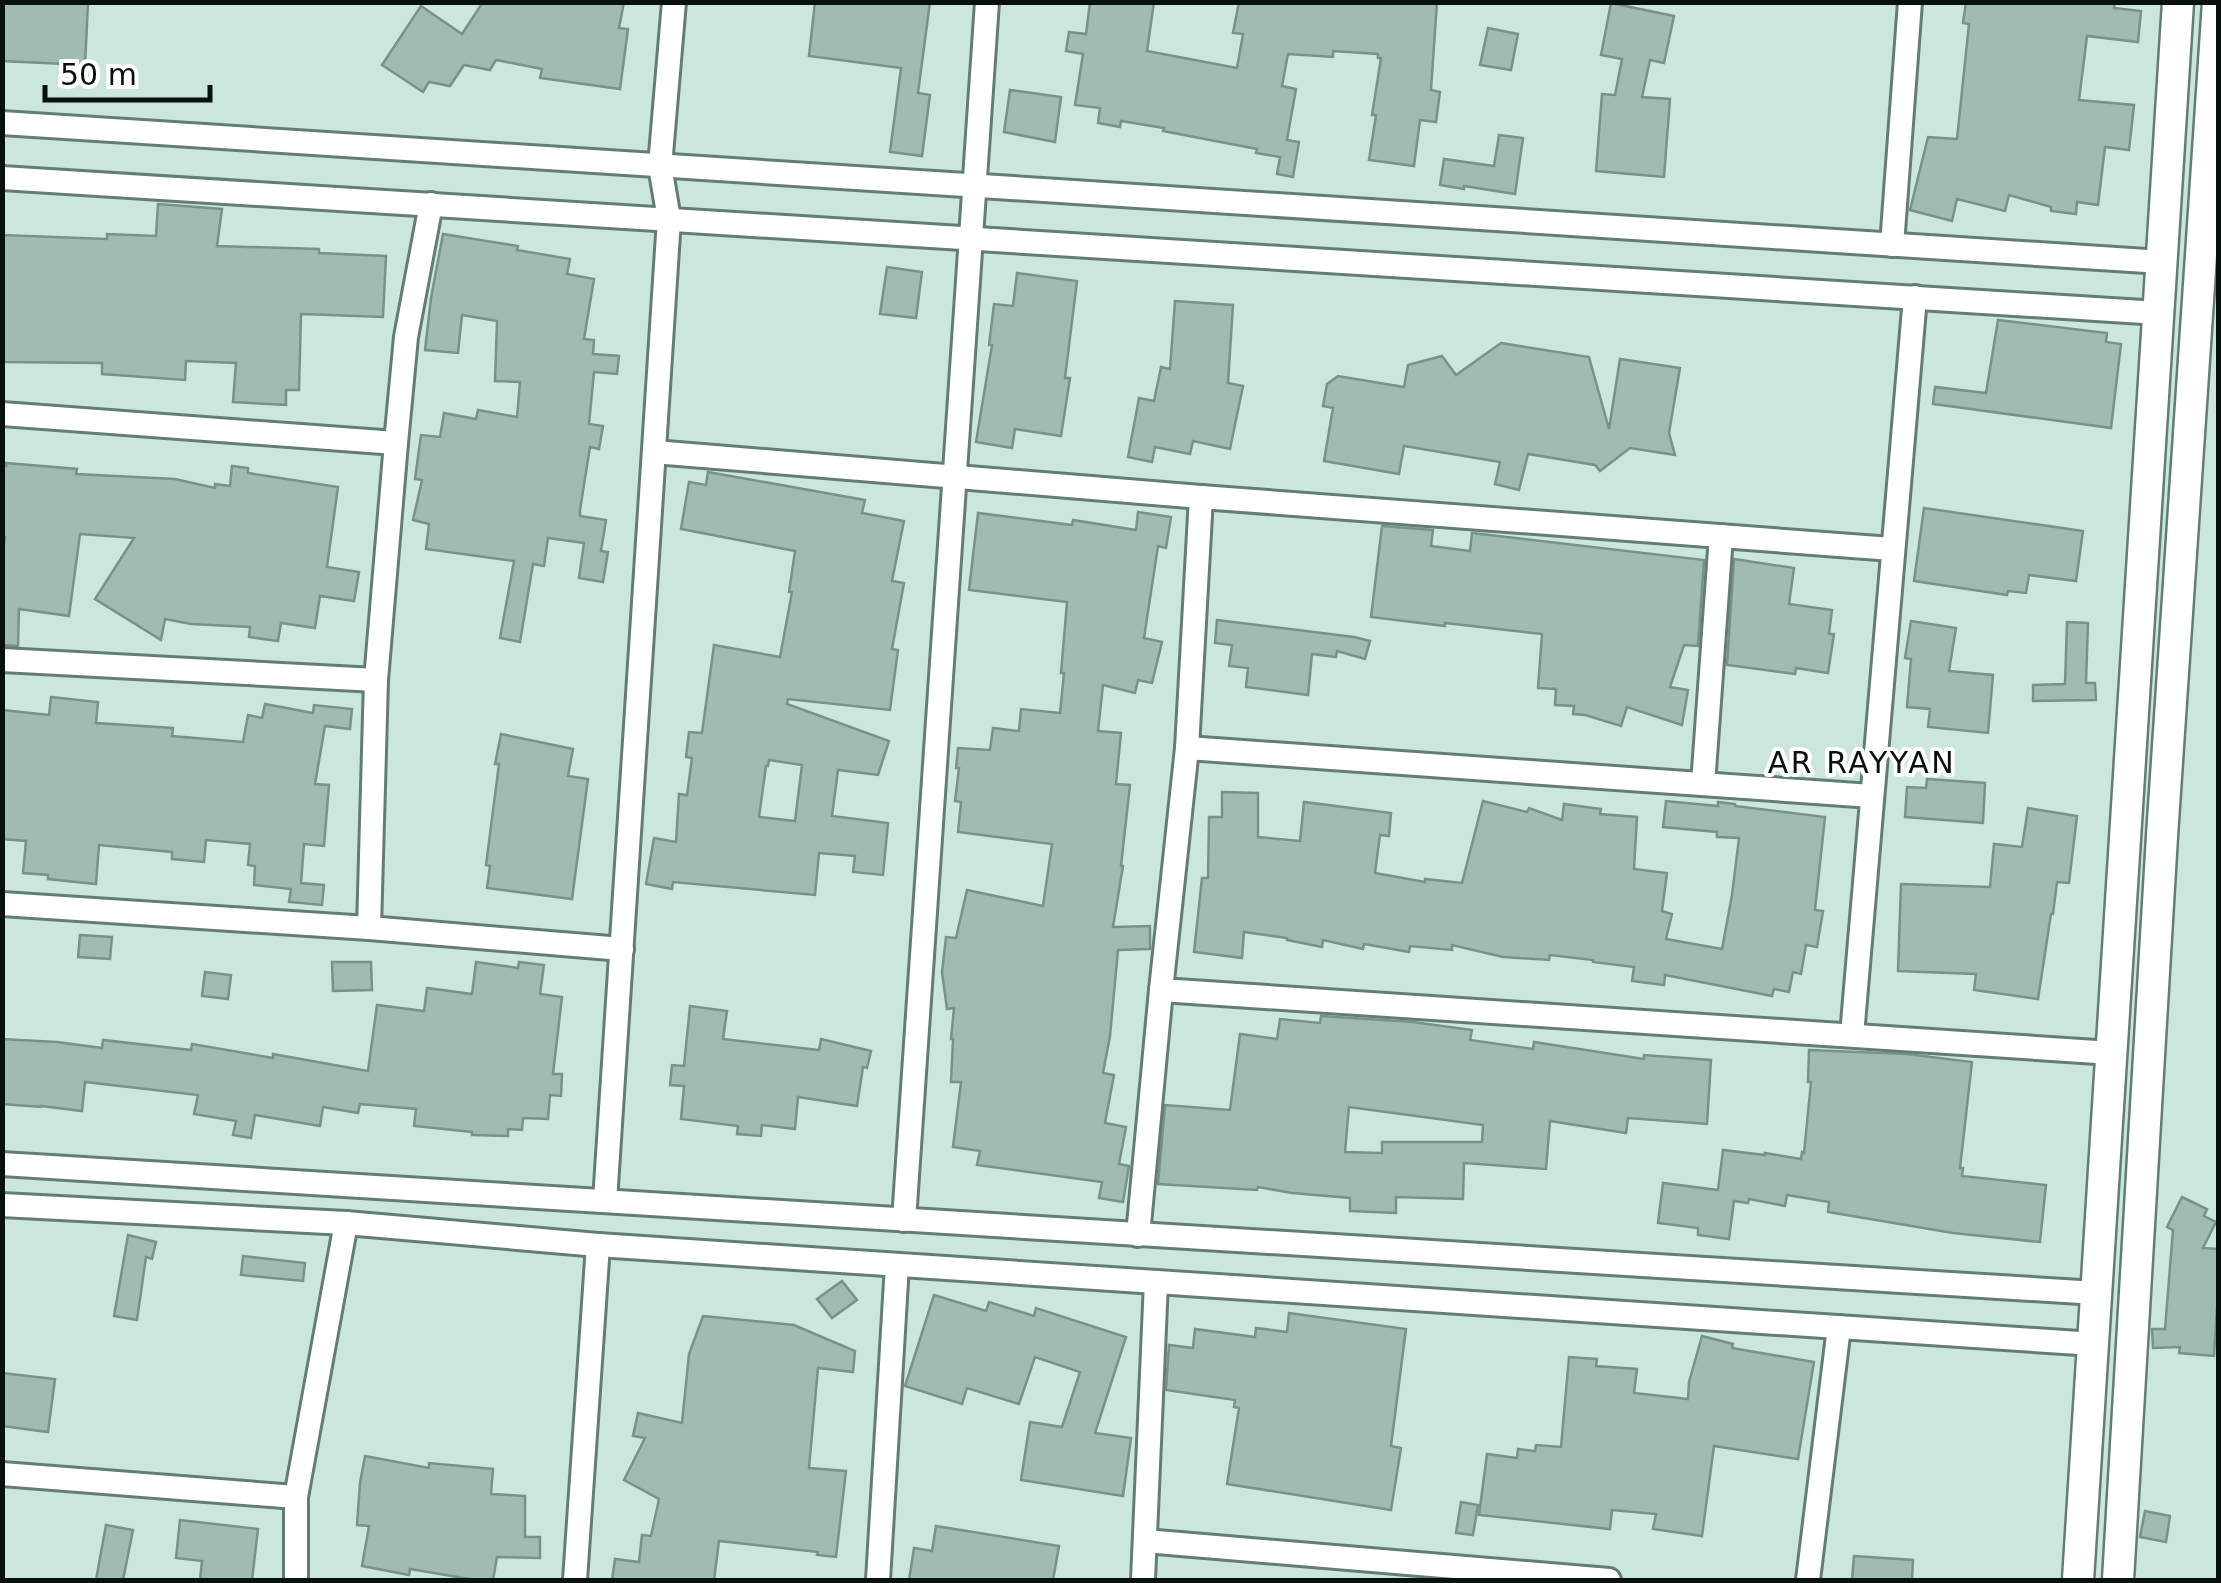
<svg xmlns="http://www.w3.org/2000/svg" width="2221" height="1583" viewBox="0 0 2221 1583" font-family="'DejaVu Sans',sans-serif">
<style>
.building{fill:#a0bbb2;stroke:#789289;stroke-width:2.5;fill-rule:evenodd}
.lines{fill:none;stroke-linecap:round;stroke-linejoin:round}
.minor-casing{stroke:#637d75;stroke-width:28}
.tertiary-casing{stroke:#637d75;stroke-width:35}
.minor{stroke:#fff;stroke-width:22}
.tertiary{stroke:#fff;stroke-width:30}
.labels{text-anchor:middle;stroke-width:8;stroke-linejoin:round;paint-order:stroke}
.neighbourhood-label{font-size:30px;letter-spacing:2.5px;fill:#08110e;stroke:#fff}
</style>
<rect width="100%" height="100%" fill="#cbe7dd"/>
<g class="building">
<polygon points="2,2 88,3 85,65 2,61"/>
<polygon points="483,2 624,2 619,28 628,29 620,89 540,78 542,69 496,60 490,70 464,65 450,86 429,82 423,92 382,65 421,6 462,34"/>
<polygon points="815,2 930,2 918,93 930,95 922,156 890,152 901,68 809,56"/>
<polygon points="1090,2 1154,2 1147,51 1237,68 1243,34 1233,33 1239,2 1437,2 1431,90 1440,92 1436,122 1420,120 1414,166 1369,160 1376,115 1372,115 1381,58 1378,58 1378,54 1333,51 1333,57 1288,54 1282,86 1296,89 1287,140 1299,142 1293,177 1277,174 1280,157 1256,153 1257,149 1163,131 1164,128 1121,121 1120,127 1098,123 1100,108 1075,105 1083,54 1066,51 1069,32 1086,34"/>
<polygon points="1966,2 2115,2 2114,8 2141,11 2138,42 2087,36 2079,100 2134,105 2129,150 2105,147 2098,205 2077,202 2076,214 2051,211 2051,207 2009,195 2005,211 1957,199 1952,221 1910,210 1928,137 1957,139 1969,24 1963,23"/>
<polygon points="1611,3 1674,16 1664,63 1650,60 1642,97 1670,99 1664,177 1596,171 1602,94 1615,95 1622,59 1601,55"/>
<polygon points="1488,28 1518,34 1511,70 1480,65"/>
<polygon points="1010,90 1061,97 1055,142 1004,132"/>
<polygon points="1499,135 1523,138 1515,194 1464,186 1464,189 1440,185 1444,159 1494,166"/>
<polygon points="158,204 222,209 217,246 319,249 319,253 386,256 383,317 301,314 299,390 286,390 286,405 233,402 236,363 186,361 185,380 102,374 102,363 2,362 2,235 107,239 107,234 156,236"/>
<polygon points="443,234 518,246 517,250 570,259 567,274 594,279 584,339 594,340 593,354 619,356 617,374 594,372 589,424 603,426 599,449 590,447 580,510 580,516 606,520 601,551 608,552 603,582 579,578 584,543 548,538 544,566 533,564 520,642 500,638 514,561 426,549 429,524 413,520 422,480 415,479 421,435 440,437 444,413 476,419 478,410 517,417 520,382 495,381 497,321 462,315 458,353 425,350 431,298"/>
<polygon points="887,267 922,272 916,318 880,314"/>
<polygon points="1017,273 1077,281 1065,378 1070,378 1061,436 1015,429 1012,448 976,442 992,345 989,345 994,304 1013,306"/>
<polygon points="1175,301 1233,305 1228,383 1243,386 1230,449 1193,441 1190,454 1155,447 1152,462 1128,457 1139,398 1154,401 1161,367 1170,369"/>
<polygon points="1998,320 2107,333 2106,342 2121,344 2111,428 1933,404 1935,387 1986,393"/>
<polygon points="1501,343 1589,357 1609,429 1620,359 1680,368 1669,433 1675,455 1630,448 1600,471 1595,465 1528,454 1519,490 1495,484 1500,462 1404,446 1399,474 1324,461 1333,408 1323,406 1327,384 1338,376 1404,387 1408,365 1442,356 1456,375"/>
<polygon points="6,463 77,469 76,474 175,479 215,488 215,484 230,486 232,466 248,468 248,473 338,487 327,567 359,572 354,601 320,596 315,628 281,623 278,641 249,637 250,627 191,624 165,619 161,640 95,599 134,538 80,534 69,616 19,609 18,646 2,645 2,558 5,537 2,537 2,465 6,466"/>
<path d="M708,472L865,500L862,513L904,521L892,581L904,583L892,649L898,650L890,710L788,699L787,704L889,741L878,775L838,770L832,816L888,823L883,875L853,872L855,856L819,853L815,895L673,882L672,889L646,884L654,838L676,842L679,794L687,795L692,758L686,757L689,732L702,733L714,645L780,657L792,592H789L795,551L681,529L689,482L706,485ZM769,760L802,765L795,821L759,817L766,766H768Z"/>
<polygon points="1924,508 2083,531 2076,581 2029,575 2026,593 2008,591 2007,595 1914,581"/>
<polygon points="1138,512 1171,517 1166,548 1158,546 1144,638 1162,642 1152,683 1138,680 1135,693 1103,685 1098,731 1121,733 1116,784 1130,785 1121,866 1123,866 1113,927 1150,926 1150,949 1118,950 1110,1036 1103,1073 1114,1075 1105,1123 1126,1127 1119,1164 1129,1166 1123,1202 1099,1198 1102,1182 977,1165 980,1151 953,1147 961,1082 951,1082 953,1039 951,1039 954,1008 947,1009 942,972 946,937 956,938 967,890 1043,906 1052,844 958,832 961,802 955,801 959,768 956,768 958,748 990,750 993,728 1019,731 1021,709 1060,713 1064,673 1061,673 1067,602 969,590 978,513 1072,525 1073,520 1136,530"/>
<polygon points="1382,526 1433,530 1431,546 1470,551 1472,533 1704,560 1698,646 1684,645 1670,687 1688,690 1682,725 1627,707 1621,726 1585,715 1573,714 1574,706 1555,705 1556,689 1538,688 1542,634 1445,623 1445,626 1371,617"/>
<polygon points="1734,559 1794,568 1789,604 1832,610 1829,634 1834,634 1828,673 1796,668 1795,674 1727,665"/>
<polygon points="1217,620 1354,637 1370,641 1365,659 1337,651 1336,657 1312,654 1308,695 1246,687 1248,668 1229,666 1232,645 1215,643"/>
<polygon points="1911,621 1956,628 1949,671 1993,675 1988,733 1928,727 1930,709 1907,707 1911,659 1905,658"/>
<polygon points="2067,622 2088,623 2086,683 2095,683 2096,700 2033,701 2033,685 2065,684"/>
<polygon points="51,697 98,702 96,723 173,728 172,736 243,742 248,715 262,718 265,704 313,713 314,705 352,709 350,729 325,726 315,784 329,785 324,846 304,844 301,883 324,885 322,905 289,902 291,889 254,885 255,866 248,865 250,844 206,840 204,862 172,859 172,852 99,845 96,884 48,879 48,875 23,873 26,841 2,839 2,710 49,715"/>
<polygon points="501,734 573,749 568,776 588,779 572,899 487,888 490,866 486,865 499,764 495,764"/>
<polygon points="1927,779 1985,783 1983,823 1905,817 1907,787 1926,788"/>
<polygon points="1222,792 1258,793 1258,837 1300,841 1304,802 1391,813 1389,836 1380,835 1375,873 1425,882 1425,879 1462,883 1483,801 1527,812 1529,808 1562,820 1564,804 1601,809 1600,814 1637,817 1634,869 1667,873 1662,911 1672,914 1666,939 1722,949 1732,895 1739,838 1717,837 1717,832 1663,827 1666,801 1718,806 1718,802 1735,804 1735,806 1825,817 1815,910 1823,911 1817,947 1806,945 1801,974 1793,972 1789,992 1774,989 1772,996 1665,975 1664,985 1632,981 1634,967 1593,962 1593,960 1550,955 1549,960 1503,957 1452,945 1452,950 1410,946 1409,952 1364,944 1363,949 1323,940 1322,947 1287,940 1287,938 1244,932 1242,958 1194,952 1202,878 1208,878 1209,817 1222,817"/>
<polygon points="2028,808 2077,816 2069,883 2057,882 2053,914 2051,914 2038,999 1974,990 1976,974 1898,971 1901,884 1990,887 1994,844 2022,847"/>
<polygon points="80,935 112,937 110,959 78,957"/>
<polygon points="332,962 371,962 372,990 333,991"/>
<polygon points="476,962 518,968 519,962 544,965 540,994 562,997 553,1074 562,1074 561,1096 550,1095 548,1119 523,1118 522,1130 508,1129 508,1136 472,1135 472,1132 414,1126 416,1109 360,1104 358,1113 323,1107 320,1126 255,1115 251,1138 233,1135 236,1121 194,1114 198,1095 85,1082 82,1111 41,1106 41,1107 2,1104 2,1039 57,1042 102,1048 103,1040 191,1050 192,1044 273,1058 273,1054 368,1071 377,1005 424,1011 427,988 472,994"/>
<polygon points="205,972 231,975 228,999 202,996"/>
<polygon points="690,1006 727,1011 723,1039 819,1050 821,1039 871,1051 867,1068 863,1067 857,1106 798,1097 795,1129 762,1125 761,1136 737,1134 738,1126 681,1119 684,1086 670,1085 672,1065 684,1066"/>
<path d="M1321,1016L1413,1022L1472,1030L1470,1040L1533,1049L1534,1042L1644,1059V1055L1711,1060L1707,1124L1628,1118L1626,1133L1550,1121L1546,1169L1464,1163L1463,1199L1396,1197V1213L1350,1211V1198L1292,1193L1258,1187L1257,1190L1158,1184L1165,1105L1230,1110L1240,1034L1277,1039L1280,1019L1320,1023ZM1349,1107L1483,1125L1482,1142H1382V1153L1345,1152Z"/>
<polygon points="1809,1050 1907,1054 1972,1062 1960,1168 1963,1168 1962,1176 2046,1185 2040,1242 1953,1233 1828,1212 1829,1202 1787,1195 1785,1206 1749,1199 1748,1203 1734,1201 1729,1239 1698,1235 1698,1228 1658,1223 1663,1183 1718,1190 1723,1150 1765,1155 1765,1153 1801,1159 1802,1152 1804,1153 1811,1082 1808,1082"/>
<polygon points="2182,1197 2207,1209 2204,1216 2216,1222 2203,1248 2218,1249 2218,1291 2214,1356 2179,1353 2180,1347 2153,1348 2152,1329 2165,1329 2173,1230 2167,1227"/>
<polygon points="128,1235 156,1242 152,1259 146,1257 137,1320 114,1316"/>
<polygon points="243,1256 305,1263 303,1281 241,1275"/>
<polygon points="842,1281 857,1300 832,1318 817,1299"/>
<polygon points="934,1295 986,1311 989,1302 1034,1316 1036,1308 1126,1337 1095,1433 1131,1438 1123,1496 1021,1480 1030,1422 1062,1427 1080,1372 1035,1357 1019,1404 967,1388 962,1404 905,1386"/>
<polygon points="1289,1313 1406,1329 1391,1446 1401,1448 1391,1510 1227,1484 1239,1408 1234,1407 1235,1400 1166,1390 1169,1345 1193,1348 1195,1329 1255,1337 1256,1328 1287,1332"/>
<polygon points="703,1316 794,1325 855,1351 853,1372 818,1368 809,1468 846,1471 836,1557 817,1555 818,1552 719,1541 714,1580 612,1580 615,1559 639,1562 642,1535 651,1536 659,1499 624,1480 645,1438 633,1436 638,1413 682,1423 689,1354"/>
<polygon points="1702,1336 1733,1344 1732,1348 1814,1362 1798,1459 1714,1446 1702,1536 1653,1529 1656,1514 1612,1510 1610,1529 1479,1515 1487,1454 1517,1458 1518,1449 1535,1451 1536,1445 1561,1447 1569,1357 1597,1359 1596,1366 1637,1369 1634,1393 1688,1399 1689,1382"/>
<polygon points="2,1373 55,1379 48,1432 2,1426"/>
<polygon points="365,1456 429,1468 429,1463 493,1469 491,1494 525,1496 525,1537 540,1537 540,1558 497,1557 493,1580 475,1580 410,1569 409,1575 362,1566 369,1526 357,1525 360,1483"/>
<polygon points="1461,1502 1478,1505 1473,1535 1456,1533"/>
<polygon points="2145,1511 2170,1516 2166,1542 2140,1537"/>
<polygon points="180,1520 258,1529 252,1580 200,1580 202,1561 176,1558"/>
<polygon points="106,1525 133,1530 123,1580 96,1580"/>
<polygon points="936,1526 1059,1546 1053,1580 909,1580 914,1548 932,1551"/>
<polygon points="1854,1556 1913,1560 1912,1580 1852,1580"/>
</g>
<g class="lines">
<defs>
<g id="minor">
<polyline points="2,123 2162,262"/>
<polyline points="2,178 2159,313"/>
<polyline points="1892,245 1910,2"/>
<polyline points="2,414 396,443"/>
<polyline points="654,452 1201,497 1892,549"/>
<polyline points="1201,497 1187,748 1161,990 2112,1053"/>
<polyline points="2,660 376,680"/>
<polyline points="1187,748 1872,796"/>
<polyline points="1703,784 1721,536"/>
<polyline points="2,904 369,928 622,949"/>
<polyline points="369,928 376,680 396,443 406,337 431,204"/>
<polyline points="1852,1035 1915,297"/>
<polyline points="2,1164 2097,1293"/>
<polyline points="605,1201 669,219 660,166 674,2"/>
<polyline points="2,1205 346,1223 598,1245 2094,1344"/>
<polyline points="904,1220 987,2"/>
<polyline points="1138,1235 1161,990"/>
<polyline points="2,1474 296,1497"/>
<polyline points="1145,1541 1609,1580"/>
<polyline points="296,1580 296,1497 346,1223"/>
<polyline points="575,1580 598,1245"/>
<polyline points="878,1580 897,1265"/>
<polyline points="1143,1580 1156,1282"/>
<polyline points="1808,1580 1839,1327"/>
</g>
<g id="tertiary">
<polyline points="2078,1580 2178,2"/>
<polyline points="2118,1580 2162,836 2218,2"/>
</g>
</defs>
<use href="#minor" class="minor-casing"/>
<use href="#tertiary" class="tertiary-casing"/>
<use href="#minor" class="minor"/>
<use href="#tertiary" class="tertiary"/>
</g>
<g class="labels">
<g class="neighbourhood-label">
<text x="1862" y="773">AR RAYYAN</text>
</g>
</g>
<rect width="2221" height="1583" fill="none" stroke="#08110e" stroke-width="10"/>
<path d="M45 85v15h165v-15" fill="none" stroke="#08110e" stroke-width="5"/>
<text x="60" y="85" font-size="30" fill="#08110e" stroke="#ffffff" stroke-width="8" paint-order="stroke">50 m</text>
</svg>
